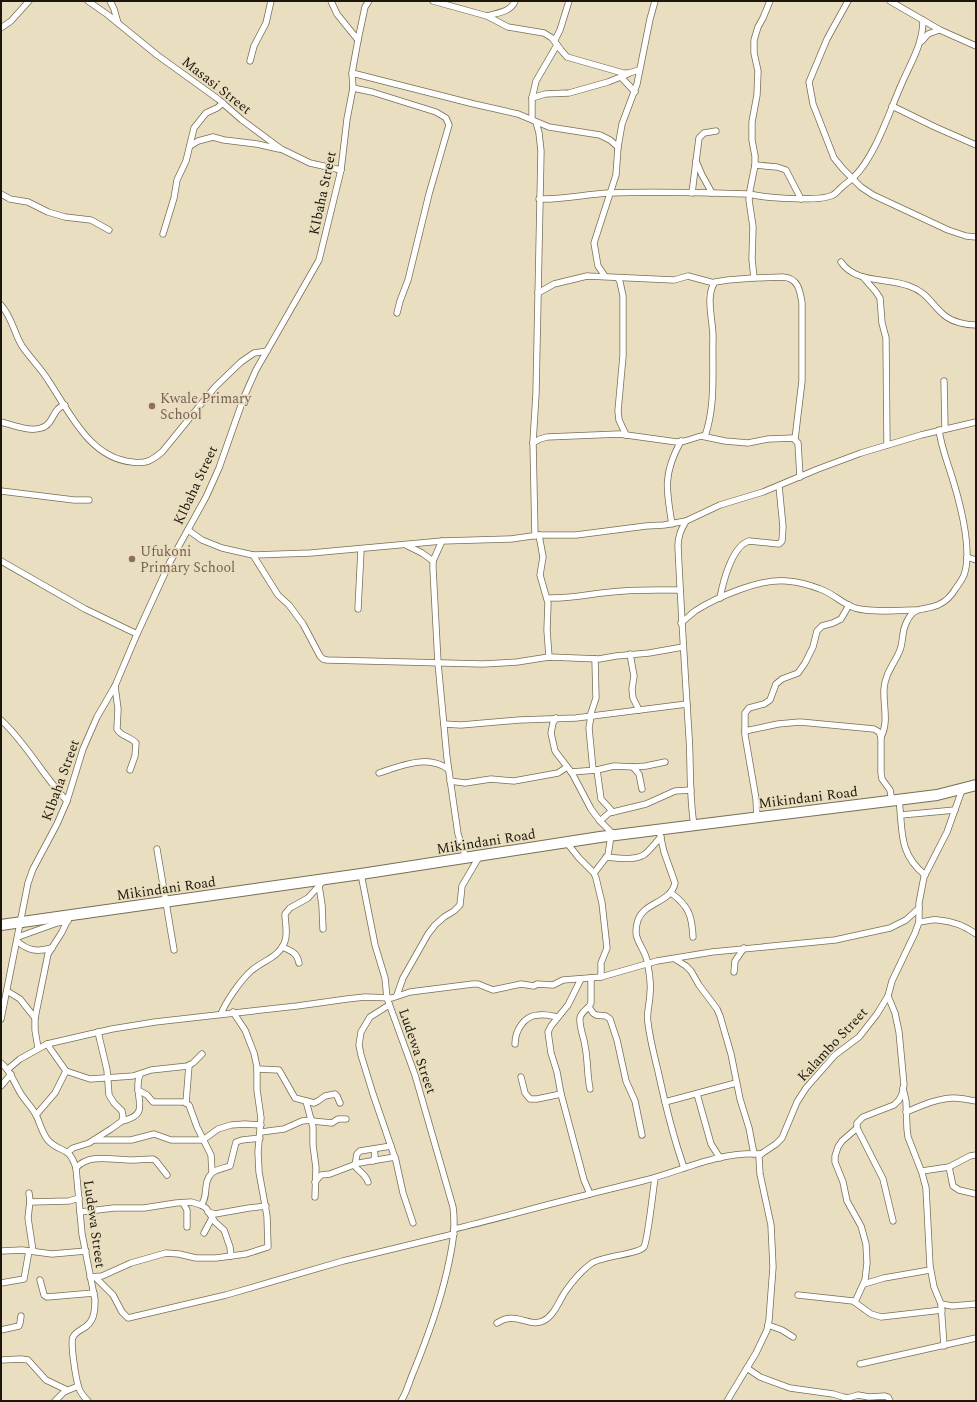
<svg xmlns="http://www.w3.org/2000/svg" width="977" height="1402" viewBox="0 0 977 1402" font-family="Spectral,serif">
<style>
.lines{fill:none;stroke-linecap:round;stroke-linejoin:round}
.street-casing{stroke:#786e53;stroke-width:7}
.highway-casing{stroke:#786e53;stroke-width:12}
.street{stroke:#fff;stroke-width:5.5}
.highway{stroke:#fff;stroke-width:10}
.education-dot{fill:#8d6e63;stroke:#e9debf;stroke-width:1.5}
.labels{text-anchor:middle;stroke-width:3.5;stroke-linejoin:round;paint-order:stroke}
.street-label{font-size:14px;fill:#1b170c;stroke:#e9debf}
.education-label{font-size:14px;fill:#785e54;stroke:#e9debf;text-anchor:start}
</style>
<rect width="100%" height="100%" fill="#e9debf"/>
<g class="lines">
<defs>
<g id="street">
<polyline points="88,1 108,15 157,55 218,99 242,120 281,149 310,163 341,170"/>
<polyline points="110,1 114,9 118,23"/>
<polyline points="331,1 337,14 358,40"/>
<polyline points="433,1 487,16 508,27 544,33 552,38 561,50 567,57 623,73 629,73 639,70"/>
<polyline points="848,1 827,39 809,82 813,104 834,158 843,169 861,187 873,195 948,230 966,236 976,237"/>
<polyline points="890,1 940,30 976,46"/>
<path d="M487,16C497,13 511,12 515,1"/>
<polyline points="1,28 11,21 29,1"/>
<polyline points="555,40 560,30 569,1"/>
<polyline points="922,41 928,34 939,30"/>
<polyline points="250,61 254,46 266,23 271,1"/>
<polyline points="352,73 474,104 518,114 549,127 600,135 610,140 618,147"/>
<polyline points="621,77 635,92"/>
<polyline points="353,88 372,92 436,112 446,118 449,125 429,194 408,280 400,301 397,313"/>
<polyline points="532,98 545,94 569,93 608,82 628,74"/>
<polyline points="892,106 935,127 976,145"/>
<polyline points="532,119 532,98 536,81 557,45"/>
<polyline points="190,146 198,141 213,137 224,140 257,144 279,149"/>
<polyline points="696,161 702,175 712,193"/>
<polyline points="755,165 777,167 786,170 801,199"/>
<polyline points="692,193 699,138 704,133 716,131"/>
<polyline points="1,194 10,199 28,202 48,212 65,217 91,220 109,230"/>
<path d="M539,199C563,200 586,194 610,193C656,191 703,193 749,194C765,198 820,202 833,195C837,193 839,189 842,187C846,183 850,181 854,177C876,155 889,112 902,83C911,62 923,44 923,20"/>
<polyline points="163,234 174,198 177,180 186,161 194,128 206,113 217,108 223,103"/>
<path d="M841,262C856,284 886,277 909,286C927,292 931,304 944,315C952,322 966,325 976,325"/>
<polyline points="605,276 598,266 594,243 616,175 618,147 622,124 637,84 650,19 655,1"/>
<polyline points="863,277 876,292 880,298 882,323 886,338 887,445"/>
<polyline points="618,278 620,282 623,296 623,356 618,411 619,420 626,435"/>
<polyline points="754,278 752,259 753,227 749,200 750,190 755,165 755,156 752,140 752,122 757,95 758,71 754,53 754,40 758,27 763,18 770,1"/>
<polyline points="538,293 554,284 587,276 674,280 688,276 714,283"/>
<path d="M1,305C12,317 14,333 22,346C30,358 41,368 48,380C69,411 89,458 132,462C146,464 151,461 162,452L215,387L241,362L254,353L267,351"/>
<polyline points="944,381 945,429"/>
<path d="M1,422C13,425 29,432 41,428C54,425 52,408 65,405"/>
<path d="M705,436C716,405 712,369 713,337C713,321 705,295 715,282L728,280L753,278L783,277C798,278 800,290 802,303V381L795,439"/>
<polyline points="533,443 540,439 547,437 619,434 677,442 685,441 701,436 725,441 748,443 768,439 793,438 798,443 800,477"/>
<polyline points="1,491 74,500 89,500"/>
<path d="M686,521C681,530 678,536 678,546C681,610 685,673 689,736C691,765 689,796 694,825"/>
<path d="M672,524C666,490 663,473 681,441"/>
<polyline points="188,530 202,540 222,548 253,555 311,553 442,541 511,539 539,535 576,535 646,526 664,525 686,521 720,505 763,492 818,469 861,453 921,435 976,422"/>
<polyline points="539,535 543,557 540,575 548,603 547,630 549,657"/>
<polyline points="535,536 533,442 536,394 541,151 539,133 536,122"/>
<polyline points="442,541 433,561 433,569 438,663 447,758 458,834 466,858"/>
<polyline points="406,545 422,553 433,561"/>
<polyline points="253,555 278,595 289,605 303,624 320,656 323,659 327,660 483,664 517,662 549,657 599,659 616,656 649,653 683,647"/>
<polyline points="967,557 976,560"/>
<polyline points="1,561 85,609 137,634"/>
<path d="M547,598C569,599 589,594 611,592C634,589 657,590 679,590"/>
<path d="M720,598C723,582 732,546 749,541L779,544L782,541L783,527L779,486"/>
<polyline points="358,609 361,550"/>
<path d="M681,623C686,619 690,615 695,611C717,597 761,578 787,581C798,582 810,585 820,589C833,593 842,604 855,608C874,613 896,610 916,610"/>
<polyline points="630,654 634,676 632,689 633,698 639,710"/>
<path d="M115,686L118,709L117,729C121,737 130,736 136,743L135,756L130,770"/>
<polyline points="590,716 596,698 595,659"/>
<polyline points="591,716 589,728 593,770"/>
<polyline points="556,718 553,723 551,733 555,751 572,773 591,809 600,821 614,835"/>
<path d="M1,720C27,744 43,776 67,801"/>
<polyline points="444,724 461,725 519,720 576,718 687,704"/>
<polyline points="745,731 778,724 800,722 874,729 879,732 881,737 881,773 882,779 890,790 892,801"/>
<path d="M881,737C889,722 883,705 884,689C885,673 895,663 900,650C903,642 902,633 905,626C913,604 922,612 938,605C945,602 952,595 956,588C959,584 962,580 964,575C973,550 960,503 952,477C947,461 941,446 939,430"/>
<polyline points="633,767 639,774 642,789"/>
<polyline points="597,770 601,799 613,812"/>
<polyline points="571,772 597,770 614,766 635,767 646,766 665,762"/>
<path d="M379,773C401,766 427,754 448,769"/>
<polyline points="450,781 465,783 491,779 514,781 558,773 567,767"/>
<path d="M899,800C903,831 898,853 925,875"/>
<polyline points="901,815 955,810"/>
<polyline points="757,818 756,799 745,735 745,713 749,708 764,704 770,700 776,684 782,679 798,673 805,663 813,647 817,631 822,626 833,623 841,619 849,605"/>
<polyline points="600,821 609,813 646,804 675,791 691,790"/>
<path d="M659,830L664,852L675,883C671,903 644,902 638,920C632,938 641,943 646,957C648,962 648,967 649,972C650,979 651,987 650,993C650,1004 646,1013 648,1023C650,1039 654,1055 658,1071C665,1104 673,1136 684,1168"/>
<polyline points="567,843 579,858 594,873 596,878 602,903 607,948 601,963 601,977"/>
<polyline points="157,849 174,950"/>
<path d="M606,857C618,858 636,861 645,854C651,849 656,842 661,837"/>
<polyline points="594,873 608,855 611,836"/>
<path d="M361,874L375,945L385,978L387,998L415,1075L453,1207C456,1229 452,1249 447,1271C439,1306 427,1339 413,1373C409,1382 407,1392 401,1401"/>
<polyline points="319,886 322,905 323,929"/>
<path d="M671,893C689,906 692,916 693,937"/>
<path d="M919,922C925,922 932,919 938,920C951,921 965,926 976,934"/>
<polyline points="18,937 57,923 68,921"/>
<path d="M17,941C28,951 37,952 52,948"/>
<path d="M282,947C292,951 297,953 299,963"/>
<polyline points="675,959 686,966 691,971 699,985 717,1009 720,1016 731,1054 740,1099 749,1128 754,1154"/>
<polyline points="734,972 735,961 744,948"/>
<polyline points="581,979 568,1005 551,1026 548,1032 551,1053 557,1072 561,1094 584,1180 590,1194"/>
<polyline points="7,991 20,999 35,1018"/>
<polyline points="397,995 403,978 428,934 435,925 444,917 454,911 460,905 462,886 479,857"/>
<polyline points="888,996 895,1013 899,1032 904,1085 902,1094 899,1100 894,1105 863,1117 857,1123 857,1128 883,1179 893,1221"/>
<polyline points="389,1005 370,1017 361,1032 359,1045 361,1055 373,1094 396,1161 403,1193 413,1223"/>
<polyline points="589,1007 593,1013 596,1015 606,1016 610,1019 617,1040 626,1081 635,1101 642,1135"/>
<path d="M221,1014C226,1001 241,980 251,971C262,961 280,957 285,941C288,933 285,922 285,914L290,908L308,898L325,879"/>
<polyline points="1,1019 28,883 33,869 57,824 67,801 83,749 97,717 115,686 137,634 170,562 206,497 219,468 244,397 256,370 319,260 341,170 347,119 353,88 352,73 358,40 365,7 369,1"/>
<polyline points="47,1044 66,1071 90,1079 133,1076 151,1070 188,1066 193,1063 202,1054"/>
<path d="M515,1044C515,1031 524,1015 539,1015C545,1014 552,1016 558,1017"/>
<polyline points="38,1048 35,1030 35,1018 48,954 62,932 70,915"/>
<path d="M1,1063C11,1071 14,1083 21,1094C26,1102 33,1108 37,1117C40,1124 42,1132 47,1139C59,1154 69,1144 76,1168L82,1234L95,1300C95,1312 94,1323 82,1329C79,1331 75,1333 73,1337C70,1343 76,1378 78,1385C79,1391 84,1397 88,1401"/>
<polyline points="8,1069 20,1059 47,1044 112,1029 155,1022 297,1006 347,999 365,997 392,998 410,992 473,984 478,984 493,990 521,984 534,986 537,984 553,985 563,980 601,977 657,961 712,952 835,940 890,928 906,920 919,908"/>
<polyline points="257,1069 279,1070 295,1098 314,1103 318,1101 325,1096 335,1094 337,1096 340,1103"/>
<polyline points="521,1077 525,1093 530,1099 537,1099 561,1094"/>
<polyline points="1,1086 11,1074"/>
<polyline points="903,1088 906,1101 907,1129 908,1137 922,1173 926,1188 930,1266 934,1287 941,1304 944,1346"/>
<path d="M590,1089C587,1075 588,1060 585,1046C584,1037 579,1027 580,1018C581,1011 589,1009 591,1003V978"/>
<polyline points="138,1090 147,1095 153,1102 184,1102 189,1105 197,1127 211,1155 212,1172"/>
<polyline points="697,1094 711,1144 720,1158"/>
<polyline points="306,1101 313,1127 313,1145 316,1168 315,1197"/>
<polyline points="665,1102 736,1083"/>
<polyline points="186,1103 189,1065"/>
<path d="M906,1112C921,1106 938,1098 954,1098C961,1098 969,1100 976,1101"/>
<polyline points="36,1115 55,1093 66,1071"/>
<path d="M122,1121C149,1115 137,1102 138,1084C138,1081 139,1077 140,1075"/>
<polyline points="312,1121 332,1123 338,1119 346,1119"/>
<polyline points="261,1132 284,1129 302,1121 312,1120"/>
<polyline points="94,1140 131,1140 154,1134 171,1140 203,1140 218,1129 231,1125 245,1124 261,1125"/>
<polyline points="68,1152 73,1148 89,1143 111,1129 122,1121 123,1117 122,1111 114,1103 109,1095 107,1070 98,1032"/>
<polyline points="373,1161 375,1156 374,1149"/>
<path d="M354,1165C359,1172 365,1173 368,1182"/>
<polyline points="355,1165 357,1154 360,1151 391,1146"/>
<polyline points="949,1167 953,1186 959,1190 976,1194"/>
<path d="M76,1168C89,1153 113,1160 131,1160C138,1160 146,1159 153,1159L156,1161L167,1175"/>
<polyline points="922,1171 949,1167 970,1156 976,1155"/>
<polyline points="315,1182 321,1175 330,1174 359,1163 395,1157"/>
<polyline points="29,1193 30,1201 28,1218 33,1251"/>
<polyline points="30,1202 69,1201 79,1198"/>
<polyline points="183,1203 187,1210 187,1227"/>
<path d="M201,1205C209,1197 202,1182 212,1173C216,1169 225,1168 230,1166L236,1142L242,1140L260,1138"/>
<polyline points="80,1212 114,1208 144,1208 176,1203 191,1202 201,1205 206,1208 215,1222 224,1230 230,1247 231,1256"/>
<polyline points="208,1212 215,1214 249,1208 266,1206"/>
<path d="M454,1229C500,1218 545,1205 590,1194C609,1189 627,1185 646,1180C684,1170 720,1151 761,1154"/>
<polyline points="204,1233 212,1218"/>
<polyline points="1,1251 22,1250 52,1254 86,1251"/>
<polyline points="90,1277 102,1276 131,1263 166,1253 179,1254 196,1258 216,1258 246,1254 268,1247 267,1216 259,1172 258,1152 261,1118 257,1090 257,1067 254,1053 245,1030 233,1012"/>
<polyline points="96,1278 113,1295 122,1312 128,1318 226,1295 343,1261 454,1234"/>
<polyline points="40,1280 44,1295 47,1297 94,1293"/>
<polyline points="1,1283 24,1279 29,1251"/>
<polyline points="864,1284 884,1278 930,1270"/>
<polyline points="798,1295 853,1301 871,1314 881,1317 942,1310"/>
<polyline points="855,1302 865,1280 867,1263 866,1244 861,1226 847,1201 843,1182 835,1162 835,1156 838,1147 842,1141 857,1128"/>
<polyline points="941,1304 952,1306 976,1304"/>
<path d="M497,1323C516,1310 527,1328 543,1321C554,1316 559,1301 565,1292C572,1282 582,1270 592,1263C603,1256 639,1254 644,1247C648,1239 653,1190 655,1178"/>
<polyline points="768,1325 782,1330 793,1337"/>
<polyline points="1,1330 19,1326 20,1323 21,1316"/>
<polyline points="1,1360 21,1359 28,1360 46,1380 67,1390"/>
<polyline points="860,1364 976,1338"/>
<polyline points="747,1368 760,1377 790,1388 833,1394 843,1397 848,1398 858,1395 869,1397 885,1396 888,1397 890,1401"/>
<polyline points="55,1401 64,1392 78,1386"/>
<polyline points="727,1401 756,1353 767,1330 769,1320 773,1267 771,1225 760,1174 759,1157 761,1154 776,1144 782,1138 797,1102 806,1088 835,1055 859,1037 877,1014 888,996 892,981 915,933 919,922 919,903 924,877 947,832 962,790"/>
</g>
<polyline id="highway" points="1,925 361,874 600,837 937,795 976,785"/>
</defs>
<use href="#street" class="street-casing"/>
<use href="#highway" class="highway-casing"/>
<use href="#street" class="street"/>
<use href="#highway" class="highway"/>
</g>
<g class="education-dot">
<circle cx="152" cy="406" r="4"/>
<circle cx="132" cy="559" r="4"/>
</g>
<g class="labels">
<g class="street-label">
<text transform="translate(217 85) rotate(38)" y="5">Masasi Street</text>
<text transform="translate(322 193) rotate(-78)" y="5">KIbaha Street</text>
<text transform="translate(195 485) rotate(-65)" y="5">KIbaha Street</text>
<text transform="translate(60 780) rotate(-70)" y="5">KIbaha Street</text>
<text transform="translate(808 797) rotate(-7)" y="5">Mikindani Road</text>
<text transform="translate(486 841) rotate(-9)" y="5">Mikindani Road</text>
<text transform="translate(166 888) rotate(-8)" y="5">Mikindani Road</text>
<text transform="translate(832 1044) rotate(-47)" y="5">Kalambo Street</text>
<text transform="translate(418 1051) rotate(71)" y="5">Ludewa Street</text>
<text transform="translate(95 1224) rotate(82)" y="5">Ludewa Street</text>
</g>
<g class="education-label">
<text x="160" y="403">Kwale Primary<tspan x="160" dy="16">School</tspan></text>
<text x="140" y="556">Ufukoni<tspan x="140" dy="16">Primary School</tspan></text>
</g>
</g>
<rect width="977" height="1402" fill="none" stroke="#1b170c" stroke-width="4"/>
</svg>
